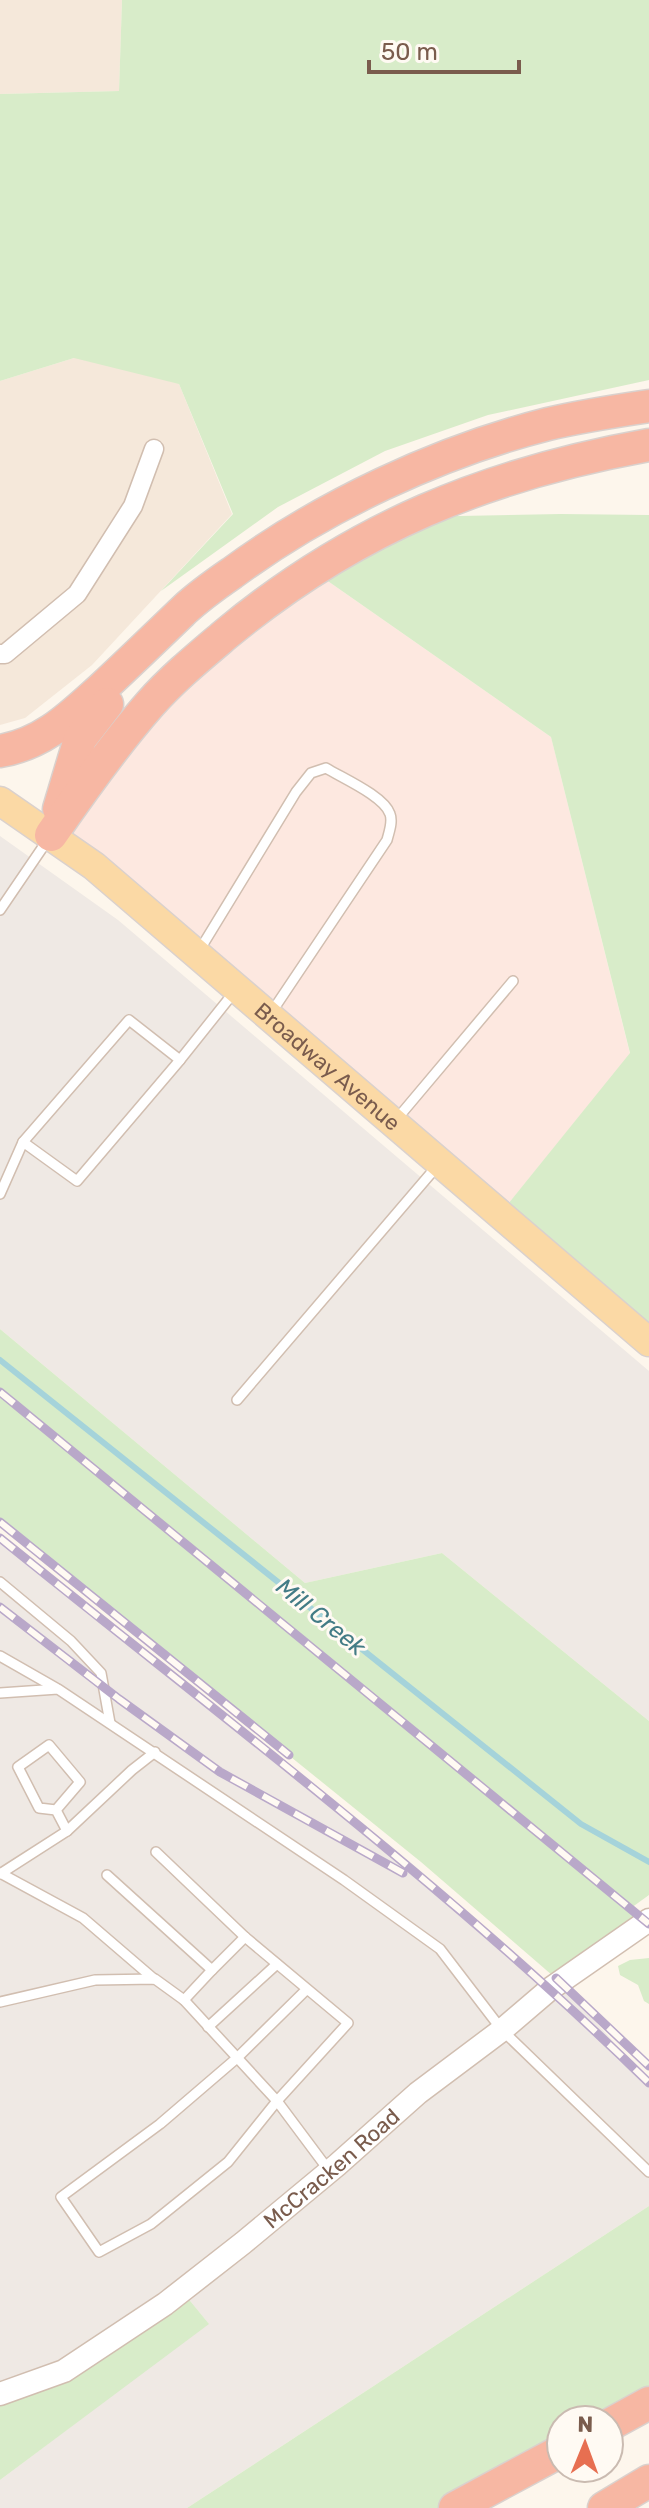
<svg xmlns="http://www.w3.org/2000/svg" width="649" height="2508" viewBox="0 0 649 2508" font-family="Rubik,sans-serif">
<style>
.residential{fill:#f5e8da}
.commercial{fill:#fde8e0}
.industrial{fill:#efe9e4}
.green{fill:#d8ecc9}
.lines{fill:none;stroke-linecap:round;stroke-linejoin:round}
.stream{stroke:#a5d3da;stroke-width:6}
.service-casing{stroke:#d1beb0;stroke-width:12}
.minor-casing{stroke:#d1beb0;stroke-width:21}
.tertiary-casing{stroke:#d1beb0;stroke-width:25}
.primary-casing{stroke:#dad1cd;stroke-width:31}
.motorway-casing{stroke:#dad1cd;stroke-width:35}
.service{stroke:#fff;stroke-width:9}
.minor{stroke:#fff;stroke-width:18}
.tertiary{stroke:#fff;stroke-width:22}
.primary{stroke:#fbd9a5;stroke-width:28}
.motorway{stroke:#f7b7a3;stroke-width:32}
.rail-casing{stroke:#b9a8c9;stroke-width:9}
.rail{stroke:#fffaf3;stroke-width:6;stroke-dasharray:18;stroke-linecap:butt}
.labels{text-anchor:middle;stroke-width:6;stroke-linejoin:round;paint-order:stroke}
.street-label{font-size:22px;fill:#7a5c4d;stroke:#fffaf3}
.water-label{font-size:24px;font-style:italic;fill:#437c86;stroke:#fffaf3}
</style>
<rect width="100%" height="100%" fill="#fdf6ec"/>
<g class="residential">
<polygon points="0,0 122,0 119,91 0,94"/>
<polygon points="129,241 179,384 232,514 92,665 25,718 0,725 0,381 74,358"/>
</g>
<polygon class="commercial" points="312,570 551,737 630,1054 500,1214 51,835 100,765"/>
<g class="industrial">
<polygon points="0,836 118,920 649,1371 649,1721 442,1553 305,1583 0,1329"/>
<polygon points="0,1537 408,1865 550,1988 560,1982 649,2082 649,2206 187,2508 0,2508 0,2480 208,2323 182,2291 165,2304 0,2394"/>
</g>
<g class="green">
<polygon points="122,0 649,0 649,380 488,415 385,451 278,507 161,591 233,514 179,384 74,358 0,381 0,94 119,91"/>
<polygon points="561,514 649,515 649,1342 500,1214 630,1053 551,737 312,570 410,517"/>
<polygon points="0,1329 305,1583 442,1553 649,1721 649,1895 631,1908 646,1922 560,1982 421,1862 0,1522"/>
<polygon points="649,1958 649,2004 644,2001 638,1985 620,1975 618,1966 630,1960"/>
<polygon points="649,2206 649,2403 609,2420 561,2420 561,2451 455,2508 187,2508"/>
<polygon points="182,2291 209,2324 0,2480 0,2394 64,2371"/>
</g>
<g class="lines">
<polyline class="stream" points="0,1360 581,1824 649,1862"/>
<defs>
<g id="service">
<polyline points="0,910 49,838"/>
<path d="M199,951L296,792L311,773L326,768C342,778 384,796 390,814C393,822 389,832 387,840L271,1013"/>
<polyline points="396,1120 513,981"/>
<polyline points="23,1142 77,1181 180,1060"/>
<polyline points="0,1194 23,1142 129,1020 180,1060 235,991"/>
<polyline points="237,1400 438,1165"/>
<polyline points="0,1582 71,1641 101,1673 110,1723"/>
<polyline points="0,1656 56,1688"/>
<polyline points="0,1693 58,1689 344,1880 440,1949 502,2030 649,2172"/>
<polyline points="56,1810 39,1808 18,1767 49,1745 80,1782 56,1810 67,1831"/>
<polyline points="156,1852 245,1937 348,2023 277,2101 228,2162 151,2224 99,2252 61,2197 160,2124 237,2058 307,1989"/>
<polyline points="0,1873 83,1918 154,1979"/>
<polyline points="0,1874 67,1831 132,1770 155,1752"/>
<polyline points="107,1875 212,1970 245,1937"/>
<polyline points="184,2000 212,1970"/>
<polyline points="0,2002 95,1980 155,1979 184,2000 277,2101 330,2172"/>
<polyline points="208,2027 277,1964"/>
</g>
<polyline id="minor" points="0,654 5,654 77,594 133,506 154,449"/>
<g id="tertiary">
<path id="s1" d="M0,2394L64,2371L165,2304L243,2243L337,2165L418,2093L502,2030L550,1989L649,1920"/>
</g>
<g id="primary">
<path id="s2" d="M0,801L94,866L649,1342"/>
</g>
<g id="motorway">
<path d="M0,751C43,744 70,717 101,689C129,663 157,636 184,610C199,596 216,584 232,573C323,506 438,452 548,424C581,416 615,411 649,406"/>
<polyline points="59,809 80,739 107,704"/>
<path d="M51,835C82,790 114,745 150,704C173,678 200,656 226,634C354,528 487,474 649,445"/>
<polyline points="609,2425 649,2403"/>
<polyline points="455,2508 561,2451"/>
<polyline points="604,2508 649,2481"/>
</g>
</defs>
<use href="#service" class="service-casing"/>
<use href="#minor" class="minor-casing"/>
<use href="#tertiary" class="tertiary-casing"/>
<use href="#primary" class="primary-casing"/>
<use href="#motorway" class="motorway-casing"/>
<use href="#service" class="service"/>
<use href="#minor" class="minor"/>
<use href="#tertiary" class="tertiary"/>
<use href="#primary" class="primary"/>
<use href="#motorway" class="motorway"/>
<defs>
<g id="rail">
<polyline points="0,1392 649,1924"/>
<polyline points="0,1522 289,1755"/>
<path d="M0,1538C220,1716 447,1885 649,2083"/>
<polyline points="0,1607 119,1699 220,1772 403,1873"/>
<polyline points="556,1978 649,2066"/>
</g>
</defs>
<use href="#rail" class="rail-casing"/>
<use href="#rail" class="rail"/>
</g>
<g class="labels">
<g class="street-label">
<text dy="8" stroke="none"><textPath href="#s2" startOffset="422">Broadway Avenue</textPath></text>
<text dy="8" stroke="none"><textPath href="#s1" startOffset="404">McCracken Road</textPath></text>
</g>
<g class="water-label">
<text transform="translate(321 1617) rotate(39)" y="8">Mill Creek</text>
</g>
</g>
<g transform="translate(585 2444) rotate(1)"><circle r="38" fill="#fffaf3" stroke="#cabbb1" stroke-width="2"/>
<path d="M0-6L14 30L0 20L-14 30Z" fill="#e76f51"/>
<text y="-12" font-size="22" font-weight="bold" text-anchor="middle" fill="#7a5c4d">N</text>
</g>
<path d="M369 60v12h150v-12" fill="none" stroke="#7a5c4d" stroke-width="4"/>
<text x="381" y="60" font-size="24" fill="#7a5c4d" stroke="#fffaf3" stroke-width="6" paint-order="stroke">50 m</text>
</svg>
